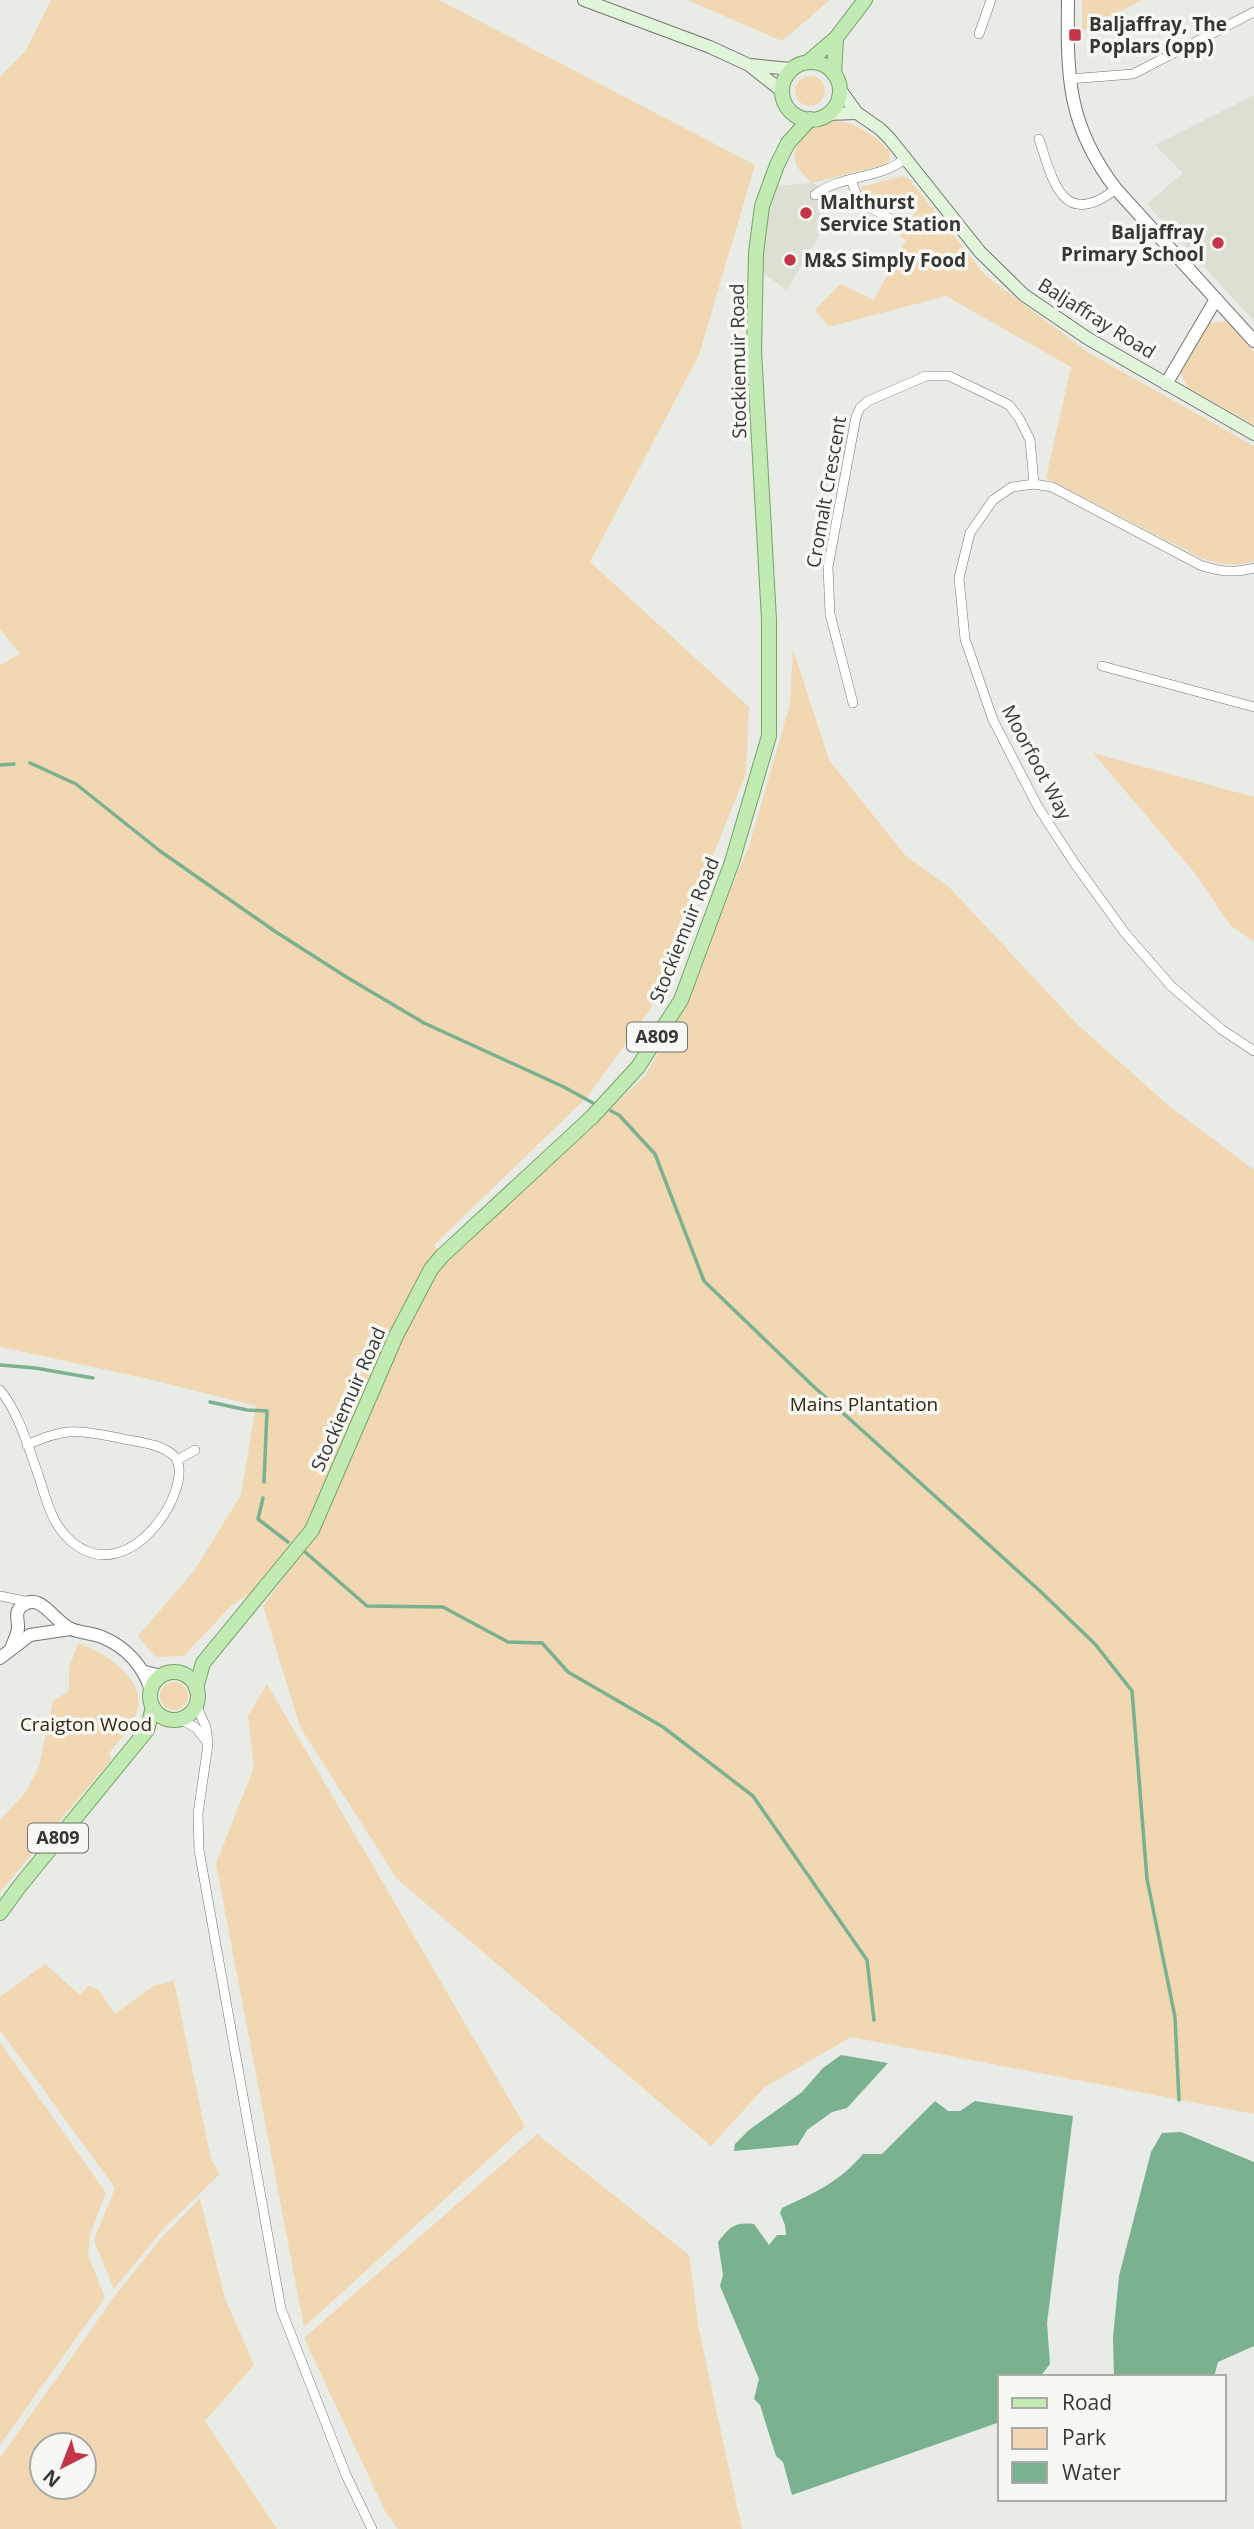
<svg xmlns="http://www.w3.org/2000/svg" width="1254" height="2529" viewBox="0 0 1254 2529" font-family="'Open Sans',sans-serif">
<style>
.built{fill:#dcdfd2}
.green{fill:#f1d8b2;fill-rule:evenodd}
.water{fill:#7ab191}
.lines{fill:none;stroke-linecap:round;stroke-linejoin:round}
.stream{stroke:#7ab191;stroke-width:3.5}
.minor-casing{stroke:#747571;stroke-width:10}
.tertiary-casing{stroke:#747571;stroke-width:14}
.secondary-casing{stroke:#747571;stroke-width:14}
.primary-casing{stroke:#76a366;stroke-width:16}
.minor{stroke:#fff;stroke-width:9}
.tertiary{stroke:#fff;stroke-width:12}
.secondary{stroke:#e0f5d9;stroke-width:12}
.primary{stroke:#c1ebb3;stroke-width:14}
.poi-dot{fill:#c53549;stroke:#f7f8f3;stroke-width:2.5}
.labels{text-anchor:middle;stroke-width:7;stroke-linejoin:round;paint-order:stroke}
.shield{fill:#f7f8f3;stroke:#71716f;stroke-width:2}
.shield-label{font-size:18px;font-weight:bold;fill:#373736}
.poi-label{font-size:19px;font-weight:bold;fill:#373736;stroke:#f7f8f3;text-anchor:start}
.street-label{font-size:19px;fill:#373736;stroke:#f7f8f3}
.park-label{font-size:19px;fill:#35260f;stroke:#f7f8f3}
</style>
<rect width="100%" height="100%" fill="#e9ebe6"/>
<g class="built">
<polygon points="1254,95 1254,321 1147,204 1183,173 1155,145"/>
<polygon points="811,183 828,189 822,230 787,290 763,273 764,229 776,186"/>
</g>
<g class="green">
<polygon points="51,0 439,0 755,165 699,355 590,562 749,707 746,774 651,1008 588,1096 434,1245 447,1259 645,1076 674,1025 750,843 790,704 793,649 829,760 905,855 950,888 1077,1024 1169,1106 1254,1170 1254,2114 851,2037 765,2087 711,2146 397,1879 300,1727 263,1606 293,1565 231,1606 184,1656 155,1657 138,1636 194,1571 241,1495 256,1406 144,1378 1,1347 0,1344 0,665 20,654 0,629 0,77 26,50"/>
<polygon points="687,0 830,0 782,41"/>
<polygon points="1082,0 1142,0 1082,31"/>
<circle cx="810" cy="91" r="15"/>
<path d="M840,121C861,127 874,134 889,150L890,160L884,165L811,183C806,176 796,169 795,160C792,145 810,125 823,122C829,121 835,121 840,121Z"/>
<path d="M902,176L909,179L985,275L1089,353L1254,446V561C1237,567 1220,565 1203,559L1046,478L1071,367L946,296L829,327L815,310L840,284L874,300L906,240L900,236L915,212L898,201L888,209L880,208L863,197L861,187Z"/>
<polygon points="1227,321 1254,352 1254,425 1188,388 1180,371 1208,323"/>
<polygon points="1093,753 1254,797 1254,942 1230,925 1194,872"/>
<path d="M78,1643C102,1651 144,1677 138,1707C135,1725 120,1740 109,1753L111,1760L0,1892V1820L25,1793L39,1767L53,1701L69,1691V1668Z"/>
<circle cx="174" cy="1696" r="14"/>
<polygon points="267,1684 525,2126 304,2327 216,1864 254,1767 248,1716"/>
<polygon points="45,1964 80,1995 88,1986 98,1989 115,2014 153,1986 174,1981 211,2159 220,2174 164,2228 114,2289 94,2240 115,2188 0,2030 0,1997"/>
<polygon points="0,2042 106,2193 90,2234 88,2255 105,2298 0,2445"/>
<polygon points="537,2134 689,2255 699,2330 742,2529 398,2529 385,2511 304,2338"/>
<path d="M200,2199L225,2298L254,2365L205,2421L277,2529H0V2458L117,2293L162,2237ZM42,2445H84V2487H42Z"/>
</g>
<g class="water">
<polygon points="841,2055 888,2063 847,2108 832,2112 807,2130 798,2145 734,2151 735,2144 749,2130 802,2092 823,2068"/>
<path d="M935,2101L948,2111H960L975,2101L1073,2116L1047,2323L1050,2364L1040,2377H1000V2422L792,2495L783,2462L776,2456L760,2405L754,2399L759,2379L720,2286L723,2275L718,2242C730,2227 734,2222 754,2224L769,2245L777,2235H786L785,2225L780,2213L782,2208C816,2192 838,2183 863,2154H882Z"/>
<polygon points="1181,2132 1254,2162 1254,2346 1218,2362 1214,2377 1114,2377 1113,2337 1119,2276 1151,2152 1162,2133"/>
</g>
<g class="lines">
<g class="stream">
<polyline points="30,763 76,784 160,851 276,932 348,978 424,1023 564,1087 593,1103"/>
<polyline points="0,765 14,764"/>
<polyline points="611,1111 619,1115 655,1154 704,1281 812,1385 1040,1591 1095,1644 1132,1691 1147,1879 1175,2017 1179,2100"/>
<polyline points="0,1365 35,1368 93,1378"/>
<polyline points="210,1402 247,1410 267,1411 264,1482"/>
<polyline points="263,1498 258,1519 288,1542"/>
<polyline points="305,1552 367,1606 443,1607 508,1642 542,1643 568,1672 663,1727 753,1796 867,1960 874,2020"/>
</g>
<defs>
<g id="minor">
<polyline points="979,34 991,0"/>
<polyline points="1069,79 1133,74 1254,12"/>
<path d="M1039,139C1053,182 1063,230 1116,189"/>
<polyline points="851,180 859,201 894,221"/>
<path d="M815,195C841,174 880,180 906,158"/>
<path d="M1254,568C1234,573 1220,572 1200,565L1052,487L1034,484L1012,487L993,500L970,533L959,578L965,639L993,720L1038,807L1075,864L1125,933L1171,986L1221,1029L1254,1051"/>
<polyline points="1102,666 1254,707"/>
<polyline points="853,703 830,614 828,567 856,417 860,408 868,401 926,376 949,376 995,398 1009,405 1019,418 1030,440 1034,484"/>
<path d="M0,1390C19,1413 29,1449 39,1477C47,1501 51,1524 72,1542C132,1592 198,1481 174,1456C161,1443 135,1442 119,1438C77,1430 66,1427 27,1445"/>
<polyline points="177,1460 195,1450"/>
<polyline points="0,1596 29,1602"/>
<polyline points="196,1705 206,1727 208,1744 198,1814 199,1850 281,2309 346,2475 372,2529"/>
<polyline points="180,1719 196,1728 207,1742"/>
</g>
<g id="tertiary">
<path d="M1068,0C1067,77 1067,125 1116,189L1254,341"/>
<polyline points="1166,384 1216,299"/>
<path d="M11,1649C13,1643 17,1635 18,1629C19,1620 13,1612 23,1605C41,1592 54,1622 71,1629C81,1633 92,1633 102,1637C126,1647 143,1666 151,1690"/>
<polyline points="0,1658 30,1635 70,1629"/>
<polyline points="145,1672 161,1676"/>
</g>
<g id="secondary">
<polyline points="584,0 710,47 749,65 782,91"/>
<polyline points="750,65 791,69"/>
<polyline points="839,88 857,113 880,129 890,139 980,252 1024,295 1087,338 1254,434"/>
<polyline points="827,114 857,113"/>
</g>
<g id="primary">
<polyline points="808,62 836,38 865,0"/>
<circle cx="811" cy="91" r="29"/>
<polyline points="834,74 836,38"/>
<circle cx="174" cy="1696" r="24"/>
<polyline points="196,1688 203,1663 312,1530 396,1336 431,1269 442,1256 592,1117 638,1067 681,1000 732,862 769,736 769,620 754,351 756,253 762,206 777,165 788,143 810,119"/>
<polyline points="0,1913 19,1887 147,1730 153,1707"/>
</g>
</defs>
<use href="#minor" class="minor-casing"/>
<use href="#tertiary" class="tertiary-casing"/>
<use href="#secondary" class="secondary-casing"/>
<use href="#primary" class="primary-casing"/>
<use href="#minor" class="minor"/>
<use href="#tertiary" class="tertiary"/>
<use href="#secondary" class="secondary"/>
<use href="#primary" class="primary"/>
</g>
<g class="poi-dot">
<rect x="1068" y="28" width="14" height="14" rx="3.5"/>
<circle cx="806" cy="213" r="7"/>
<circle cx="1218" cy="243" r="7"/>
<circle cx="790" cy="260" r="7"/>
</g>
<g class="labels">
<g class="shield">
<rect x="627" y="1022.5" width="60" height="29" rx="5"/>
<rect x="28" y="1823.5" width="60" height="29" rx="5"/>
</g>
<g class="shield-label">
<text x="657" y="1043">A809</text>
<text x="58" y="1844">A809</text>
</g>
<g class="poi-label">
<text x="1089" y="31">Baljaffray, The<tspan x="1089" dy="22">Poplars (opp)</tspan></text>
<text x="820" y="209">Malthurst<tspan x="820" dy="22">Service Station</tspan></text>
<text x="1204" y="239" text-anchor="end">Baljaffray<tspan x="1204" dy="22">Primary School</tspan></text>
<text x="804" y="267">M&amp;S Simply Food</text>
</g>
<g class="street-label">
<text transform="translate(1097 318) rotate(32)" y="7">Baljaffray Road</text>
<text transform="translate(738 361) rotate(-91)" y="7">Stockiemuir Road</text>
<text transform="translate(826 492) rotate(-80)" y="7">Cromalt Crescent</text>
<text transform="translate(1037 762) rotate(62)" y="7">Moorfoot Way</text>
<text transform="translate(684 930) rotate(-68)" y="7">Stockiemuir Road</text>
<text transform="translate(348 1399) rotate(-66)" y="7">Stockiemuir Road</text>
</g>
<g class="park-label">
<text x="864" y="1411">Mains Plantation</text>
<text x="86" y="1731">Craigton Wood</text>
</g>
</g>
<rect x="998" y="2375" width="228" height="126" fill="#f7f8f3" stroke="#aaaba7" stroke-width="2"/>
<rect x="1012" y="2398" width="35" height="10" fill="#c1ebb3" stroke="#aaaba7" stroke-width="2"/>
<text x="1062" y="2410" font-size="21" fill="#373736">Road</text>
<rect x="1012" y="2428" width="35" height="21" fill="#f1d8b2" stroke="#aaaba7" stroke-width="2"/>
<text x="1062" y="2445" font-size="21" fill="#373736">Park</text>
<rect x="1012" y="2462" width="35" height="21" fill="#7ab191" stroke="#aaaba7" stroke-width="2"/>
<text x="1062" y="2480" font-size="21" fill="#373736">Water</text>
<g transform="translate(63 2466) rotate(222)"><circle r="33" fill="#f7f8f3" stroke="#aaaba7" stroke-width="2"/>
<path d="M0-5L12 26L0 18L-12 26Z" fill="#c53549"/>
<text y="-10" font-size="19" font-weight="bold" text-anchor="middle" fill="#373736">N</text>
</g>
</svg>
